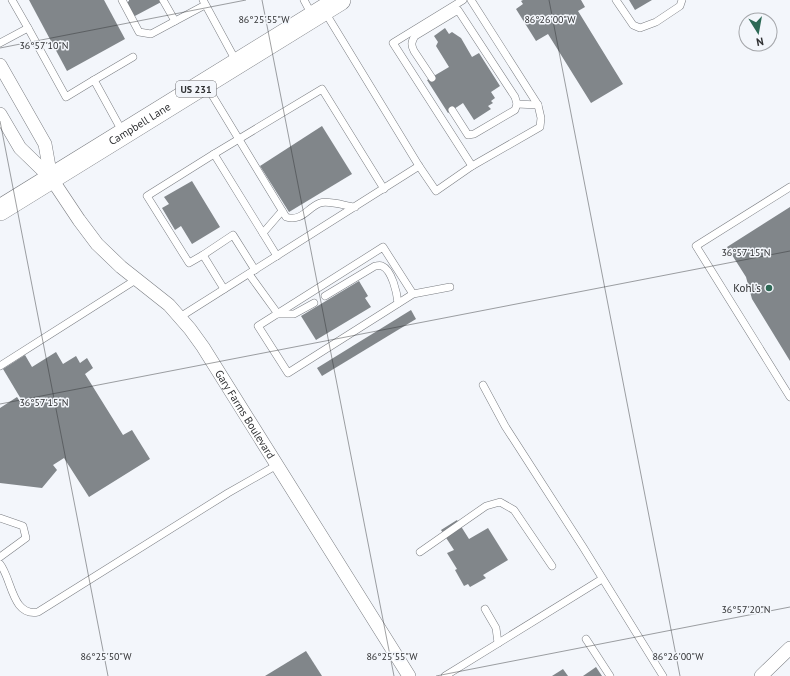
<svg xmlns="http://www.w3.org/2000/svg" width="790" height="676" viewBox="0 0 790 676" font-family="'PT Sans',sans-serif">
<style>
.building{fill:#81868a}
.lines{fill:none;stroke-linecap:round;stroke-linejoin:round}
.lane-casing{stroke:#7a7d82;stroke-width:8}
.street-casing{stroke:#7a7d82;stroke-width:14}
.primary-casing{stroke:#7a7d82;stroke-width:22}
.lane{stroke:#fff;stroke-width:7}
.street{stroke:#fff;stroke-width:13}
.primary{stroke:#fff;stroke-width:21}
.ticks{fill:none;stroke:#2f3032;stroke-width:1;stroke-opacity:0.45}
.poi-dot{fill:#2d6955;stroke:#f3f6fb;stroke-width:1.5}
.labels{text-anchor:middle;stroke-width:3;stroke-linejoin:round;paint-order:stroke}
.shield{fill:#f3f6fb;stroke:#6a6b6e;stroke-width:1}
.shield-label{font-size:10px;font-weight:bold;fill:#2f3032}
.street-label{font-size:11px;fill:#2f3032;stroke:#f3f6fb}
.poi-label{font-size:11px;fill:#2f3032;stroke:#f3f6fb;text-anchor:end}
.ticks-label{font-size:10px;text-anchor:middle;fill:#2f3032;stroke:#f3f6fb;stroke-width:3;stroke-linejoin:round;paint-order:stroke}
</style>
<rect width="100%" height="100%" fill="#f3f6fb"/>
<g class="building">
<polygon points="29,0 104,0 125,39 67,71"/>
<polygon points="129,0 165,0 133,17 126,3 129,1"/>
<polygon points="523,0 581,0 585,7 578,11 623,84 591,103 548,34 536,41 516,9 523,4 521,1"/>
<polygon points="629,0 652,0 635,10"/>
<polygon points="445,28 449,34 452,32 461,38 472,57 479,53 500,86 491,92 495,98 491,101 493,103 488,106 491,109 474,120 463,103 448,113 427,80 449,67 436,46 438,42 434,36"/>
<polygon points="322,126 352,174 289,212 260,166"/>
<polygon points="192,181 220,227 192,244 181,226 175,230 162,208 169,204 164,197"/>
<polygon points="790,207 790,361 752,299 746,277 727,247"/>
<polygon points="359,281 368,296 365,298 371,307 316,340 301,316"/>
<polygon points="411,310 416,319 322,376 317,368"/>
<polygon points="56,352 63,364 76,356 80,363 87,358 93,368 85,374 123,435 132,430 150,459 89,497 64,458 53,465 57,470 42,488 0,483 0,408 17,397 19,400 21,399 3,369 25,355 32,367"/>
<polygon points="457,520 469,539 488,528 508,560 483,575 486,578 470,587 468,584 464,586 455,570 457,569 447,553 454,550 441,530"/>
<polygon points="306,651 322,676 265,676"/>
<polygon points="596,667 602,676 583,676"/>
<polygon points="563,669 568,676 552,676"/>
</g>
<g class="lines">
<defs>
<g id="lane">
<polyline points="12,0 28,28"/>
<polyline points="122,0 139,32 151,34 205,5"/>
<polyline points="163,0 175,21"/>
<polyline points="203,0 236,61"/>
<polyline points="304,0 312,15"/>
<polyline points="463,0 393,43 472,166"/>
<polyline points="616,0 633,25 640,28 656,22 680,6 682,0"/>
<polyline points="325,12 419,166 436,191 472,166 540,127 541,118 538,105 471,0"/>
<polyline points="0,43 28,28 66,97 94,80 122,131"/>
<path d="M432,78L414,51C411,45 411,42 415,36L458,10L515,97L517,104L515,110L474,134L468,135L452,110"/>
<polyline points="94,80 133,57"/>
<path d="M206,85L286,217C302,222 307,208 320,203C328,200 346,206 355,207"/>
<polyline points="517,104 538,105"/>
<polyline points="214,154 147,196 189,263 203,255 224,289"/>
<polyline points="790,187 696,246 790,397"/>
<polyline points="263,233 282,211"/>
<polyline points="203,255 233,235 255,270"/>
<polyline points="277,256 214,154 322,89 384,189"/>
<polyline points="249,274 278,314 294,314 314,303"/>
<polyline points="413,294 383,247 258,326 288,373 413,294 450,287"/>
<path d="M325,296L375,266C377,266 380,265 382,266C392,270 397,293 398,303"/>
<polyline points="180,317 419,166"/>
<polyline points="0,366 137,279"/>
<polyline points="483,385 505,426 583,547 663,676"/>
<polyline points="0,518 23,526 26,538 0,557"/>
<polyline points="420,552 486,506 500,502 514,510 552,566"/>
<path d="M0,564C12,579 12,617 38,612L228,493L277,465"/>
<polyline points="485,609 496,628 498,643"/>
<polyline points="586,639 610,676"/>
<polyline points="445,676 602,579"/>
</g>
<g id="street">
<polyline points="0,65 45,144 51,178"/>
<path id="s1" d="M0,114L20,148L51,178L79,220L97,244L121,267L169,305L190,329L203,347L409,676"/>
<polyline points="761,676 790,648"/>
</g>
<g id="primary">
<path id="s2" d="M0,210L340,0"/>
</g>
</defs>
<use href="#lane" class="lane-casing"/>
<use href="#street" class="street-casing"/>
<use href="#primary" class="primary-casing"/>
<use href="#lane" class="lane"/>
<use href="#street" class="street"/>
<use href="#primary" class="primary"/>
</g>
<path class="ticks" d="M262,0L394,676M549,0L680,676M0,48L246,0M0,121L108,676M0,404L790,251M436,676L790,607"/>
<circle class="poi-dot" cx="769" cy="288" r="4"/>
<g class="labels">
<rect class="shield" x="176" y="81" width="40" height="16" rx="3"/>
<g class="shield-label">
<text x="196" y="93">US 231</text>
</g>
<g class="street-label">
<text dy="4" stroke="none"><textPath href="#s2" startOffset="164">Campbell Lane</textPath></text>
<text dy="4" stroke="none"><textPath href="#s1" startOffset="391">Gary Farms Boulevard</textPath></text>
</g>
<g class="poi-label">
<text x="761" y="292">Kohl's</text>
</g>
</g>
<g class="ticks-label">
<text x="264" y="23">86°25'55"W</text>
<text x="550" y="23">86°26'00"W</text>
<text x="44" y="49">36°57'10"N</text>
<text x="746" y="256">36°57'15"N</text>
<text x="44" y="406">36°57'15"N</text>
<text x="746" y="613">36°57'20"N</text>
<text x="106" y="660">86°25'50"W</text>
<text x="392" y="660">86°25'55"W</text>
<text x="678" y="660">86°26'00"W</text>
</g>
<g transform="translate(758 32) rotate(169)"><circle r="19" fill="#f3f6fb" stroke="#a5a7ab"/>
<path d="M0-3L7 15L0 10L-7 15Z" fill="#2d6955"/>
<text y="-6" font-size="11" font-weight="bold" text-anchor="middle" fill="#2f3032">N</text>
</g>
</svg>
